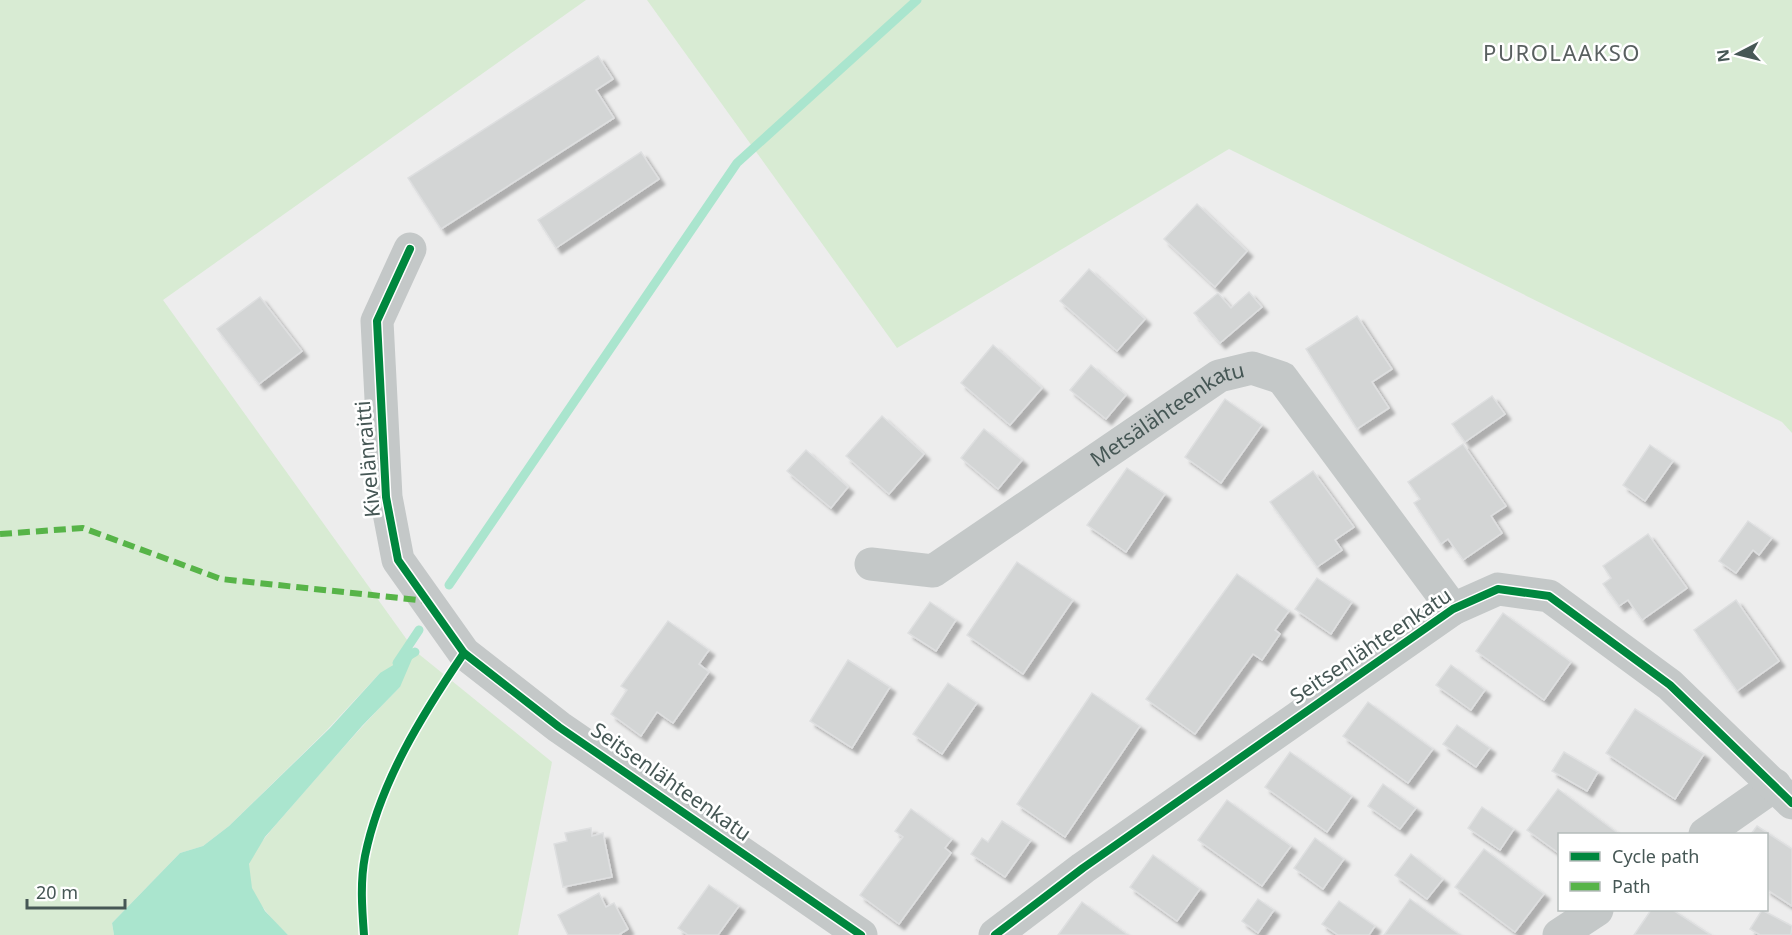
<svg xmlns="http://www.w3.org/2000/svg" width="1792" height="935" viewBox="0 0 1792 935" font-family="'Noto Sans',sans-serif">
<style>
.green{fill:#d8ebd3}
.water{fill:#aae5ce}
.lines{fill:none;stroke-linecap:round;stroke-linejoin:round}
.stream{stroke:#aae5ce;stroke-width:9}
.building{fill:#d3d5d5;stroke:#dedfe0;stroke-width:1.5;filter:url(#shadow)}
.minor{stroke:#c4c8c8;stroke-width:33}
.quiet{stroke:#57b448;stroke-width:6;stroke-dasharray:12 6;stroke-linecap:butt}
.cycleway-casing{stroke:#fff;stroke-width:11}
.cycleway{stroke:#00873e;stroke-width:8}
.labels{text-anchor:middle;stroke-width:5;stroke-linejoin:round;paint-order:stroke}
.street-label{font-size:21px;fill:#465755;stroke:#fff}
.neighbourhood-label{font-size:22px;letter-spacing:1.5px;fill:#596060;stroke:#fff}
</style>
<defs>
<filter id="shadow"><feDropShadow dx="5.5" dy="5.5" stdDeviation="1.5" flood-color="#0004"/></filter>
</defs>
<rect width="100%" height="100%" fill="#ededed"/>
<g class="green">
<path d="M0,0H586L163,300L415,651L552,762L518,935H288C270,917 245,893 249,865C251,851 282,818 292,806C327,766 362,725 400,687L380,673L325,732L229,826L203,846L180,853L112,923L114,935H0Z"/>
<polygon points="647,0 1792,0 1792,433 1782,422 1229,149 897,348"/>
</g>
<polygon class="water" points="415,652 400,687 362,726 265,837 249,864 252,888 265,911 288,935 114,935 112,923 180,853 203,846 229,826 330,728 380,673"/>
<g class="lines">
<g class="stream">
<polyline points="449,585 737,163 917,0"/>
<polyline points="415,652 397,663 419,630"/>
</g>
</g>
<g class="building">
<polygon points="598,56 613,79 596,90 614,118 441,229 408,178"/>
<polygon points="641,152 659,179 556,248 538,220"/>
<polygon points="1197,204 1247,251 1215,287 1164,239"/>
<polygon points="1089,269 1145,319 1117,351 1060,301"/>
<polygon points="1249,292 1262,307 1220,343 1194,313 1218,293 1231,308"/>
<polygon points="260,297 302,351 259,384 217,329"/>
<polygon points="1357,316 1392,369 1372,382 1389,408 1357,429 1306,349"/>
<polygon points="993,345 1042,388 1010,425 961,383"/>
<polygon points="1091,365 1126,395 1106,419 1070,390"/>
<polygon points="1492,396 1505,414 1465,442 1452,424"/>
<polygon points="1225,399 1262,425 1221,483 1185,457"/>
<polygon points="882,416 924,454 889,494 846,456"/>
<polygon points="984,429 1022,460 998,489 961,458"/>
<polygon points="1463,444 1506,506 1491,516 1502,533 1463,560 1448,539 1441,544 1414,503 1420,499 1408,482"/>
<polygon points="1650,445 1673,461 1645,501 1623,485"/>
<polygon points="806,450 848,487 831,508 787,471"/>
<polygon points="1127,468 1165,494 1126,552 1087,525"/>
<polygon points="1313,471 1354,527 1335,540 1342,550 1317,567 1270,502"/>
<polygon points="1748,521 1772,538 1759,555 1753,550 1736,573 1719,561"/>
<polygon points="1648,534 1687,588 1642,620 1628,600 1619,606 1603,584 1611,578 1603,566"/>
<polygon points="1017,562 1073,600 1023,674 967,635"/>
<polygon points="1237,574 1289,611 1275,630 1280,634 1262,660 1253,654 1195,734 1146,699"/>
<polygon points="1317,578 1352,602 1331,634 1295,609"/>
<polygon points="1736,600 1779,661 1737,691 1694,630"/>
<polygon points="930,602 956,620 936,651 908,633"/>
<polygon points="1503,613 1571,662 1544,700 1476,651"/>
<polygon points="668,621 709,650 699,664 709,672 673,723 657,712 641,736 611,714 627,690 621,686"/>
<polygon points="848,660 890,687 852,748 810,721"/>
<polygon points="1451,665 1485,690 1471,710 1436,685"/>
<polygon points="948,683 977,703 942,754 913,734"/>
<polygon points="1092,693 1140,726 1065,837 1017,804"/>
<polygon points="1368,702 1433,749 1408,783 1343,736"/>
<polygon points="1635,709 1704,754 1675,799 1606,753"/>
<polygon points="1457,725 1490,748 1476,767 1443,744"/>
<polygon points="1290,752 1352,796 1327,832 1265,787"/>
<polygon points="1564,752 1598,772 1587,791 1552,771"/>
<polygon points="1383,784 1416,808 1400,829 1368,806"/>
<polygon points="1558,789 1619,834 1560,834 1560,854 1527,830"/>
<polygon points="1227,800 1291,846 1262,886 1198,840"/>
<polygon points="1482,807 1514,829 1500,850 1468,828"/>
<polygon points="911,809 952,839 945,848 951,853 899,924 860,895 903,837 895,831"/>
<polygon points="1002,821 1031,840 1005,877 971,854 982,838 988,842"/>
<polygon points="1757,826 1792,849 1792,906 1766,889 1766,834 1751,834"/>
<polygon points="591,828 592,836 603,833 612,877 563,887 554,844 567,841 565,833"/>
<polygon points="1315,838 1344,859 1323,889 1294,868"/>
<polygon points="1484,849 1544,894 1515,932 1455,887"/>
<polygon points="1411,854 1443,879 1427,899 1395,875"/>
<polygon points="1153,855 1200,889 1177,921 1130,887"/>
<polygon points="709,885 739,906 718,935 688,935 678,928"/>
<polygon points="599,893 606,907 614,903 628,929 620,934 621,935 568,935 558,915"/>
<polygon points="1258,899 1274,910 1258,933 1242,921"/>
<polygon points="1410,899 1460,935 1384,935"/>
<polygon points="1339,901 1375,926 1369,935 1338,935 1322,924"/>
<polygon points="1082,902 1128,935 1058,935"/>
<polygon points="1651,910 1673,910 1711,935 1634,935"/>
<polygon points="1762,910 1792,926 1791,935 1760,935 1750,929"/>
</g>
<g class="lines">
<g class="minor">
<polyline points="410,249 377,321 386,497 398,560 464,653 559,727 861,935"/>
<path id="s1" d="M871,564L933,571L1219,376L1252,368L1282,378L1453,609"/>
<polyline points="1705,834 1775,785"/>
<polyline points="995,935 1083,868 1453,609 1498,589 1549,596 1670,685 1792,803"/>
<polyline points="1559,935 1597,910"/>
</g>
<polyline class="quiet" points="0,534 83,528 221,579 428,601"/>
<defs>
<g id="cycleway">
<polyline points="410,249 377,321 386,497 398,560 464,653 559,727 861,935"/>
<path d="M364,935C362,909 360,882 365,856C380,782 422,715 464,653"/>
<polyline points="995,935 1083,868 1453,609 1498,589 1549,596 1670,685 1792,803"/>
</g>
</defs>
<use href="#cycleway" class="cycleway-casing"/>
<use href="#cycleway" class="cycleway"/>
</g>
<g class="labels">
<g class="street-label">
<text dy="7" stroke="none"><textPath href="#s1" startOffset="345">Metsälähteenkatu</textPath></text>
<text transform="translate(368 459) rotate(-95)" y="7">Kivelänraitti</text>
<text transform="translate(1371 646) rotate(-34)" y="7">Seitsenlähteenkatu</text>
<text transform="translate(671 782) rotate(35)" y="7">Seitsenlähteenkatu</text>
</g>
<g class="neighbourhood-label">
<text x="1562" y="61">PUROLAAKSO</text>
</g>
</g>
<rect x="1558" y="833" width="210" height="78" fill="#ffffff" stroke="#b5bcbb" stroke-width="1.5"/>
<rect x="1570" y="852" width="30" height="9" fill="#00873e" stroke="#b5bcbb" stroke-width="1.5"/>
<text x="1612" y="863" font-size="18" fill="#465755">Cycle path</text>
<rect x="1570" y="882" width="30" height="9" fill="#57b448" stroke="#b5bcbb" stroke-width="1.5"/>
<text x="1612" y="893" font-size="18" fill="#465755">Path</text>
<g transform="translate(1738 54) rotate(263)" stroke="#ffffff" stroke-width="4.5" paint-order="stroke">
<path d="M0-4.5L10 22L0 15L-10 22Z" fill="#465755"/>
<text y="-9" font-size="16" font-weight="bold" text-anchor="middle" fill="#465755">N</text>
</g>
<path d="M27 899v9h98v-9" fill="none" stroke="#465755" stroke-width="3"/>
<text x="36" y="899" font-size="18" fill="#465755" stroke="#ffffff" stroke-width="4.5" paint-order="stroke">20 m</text>
</svg>
